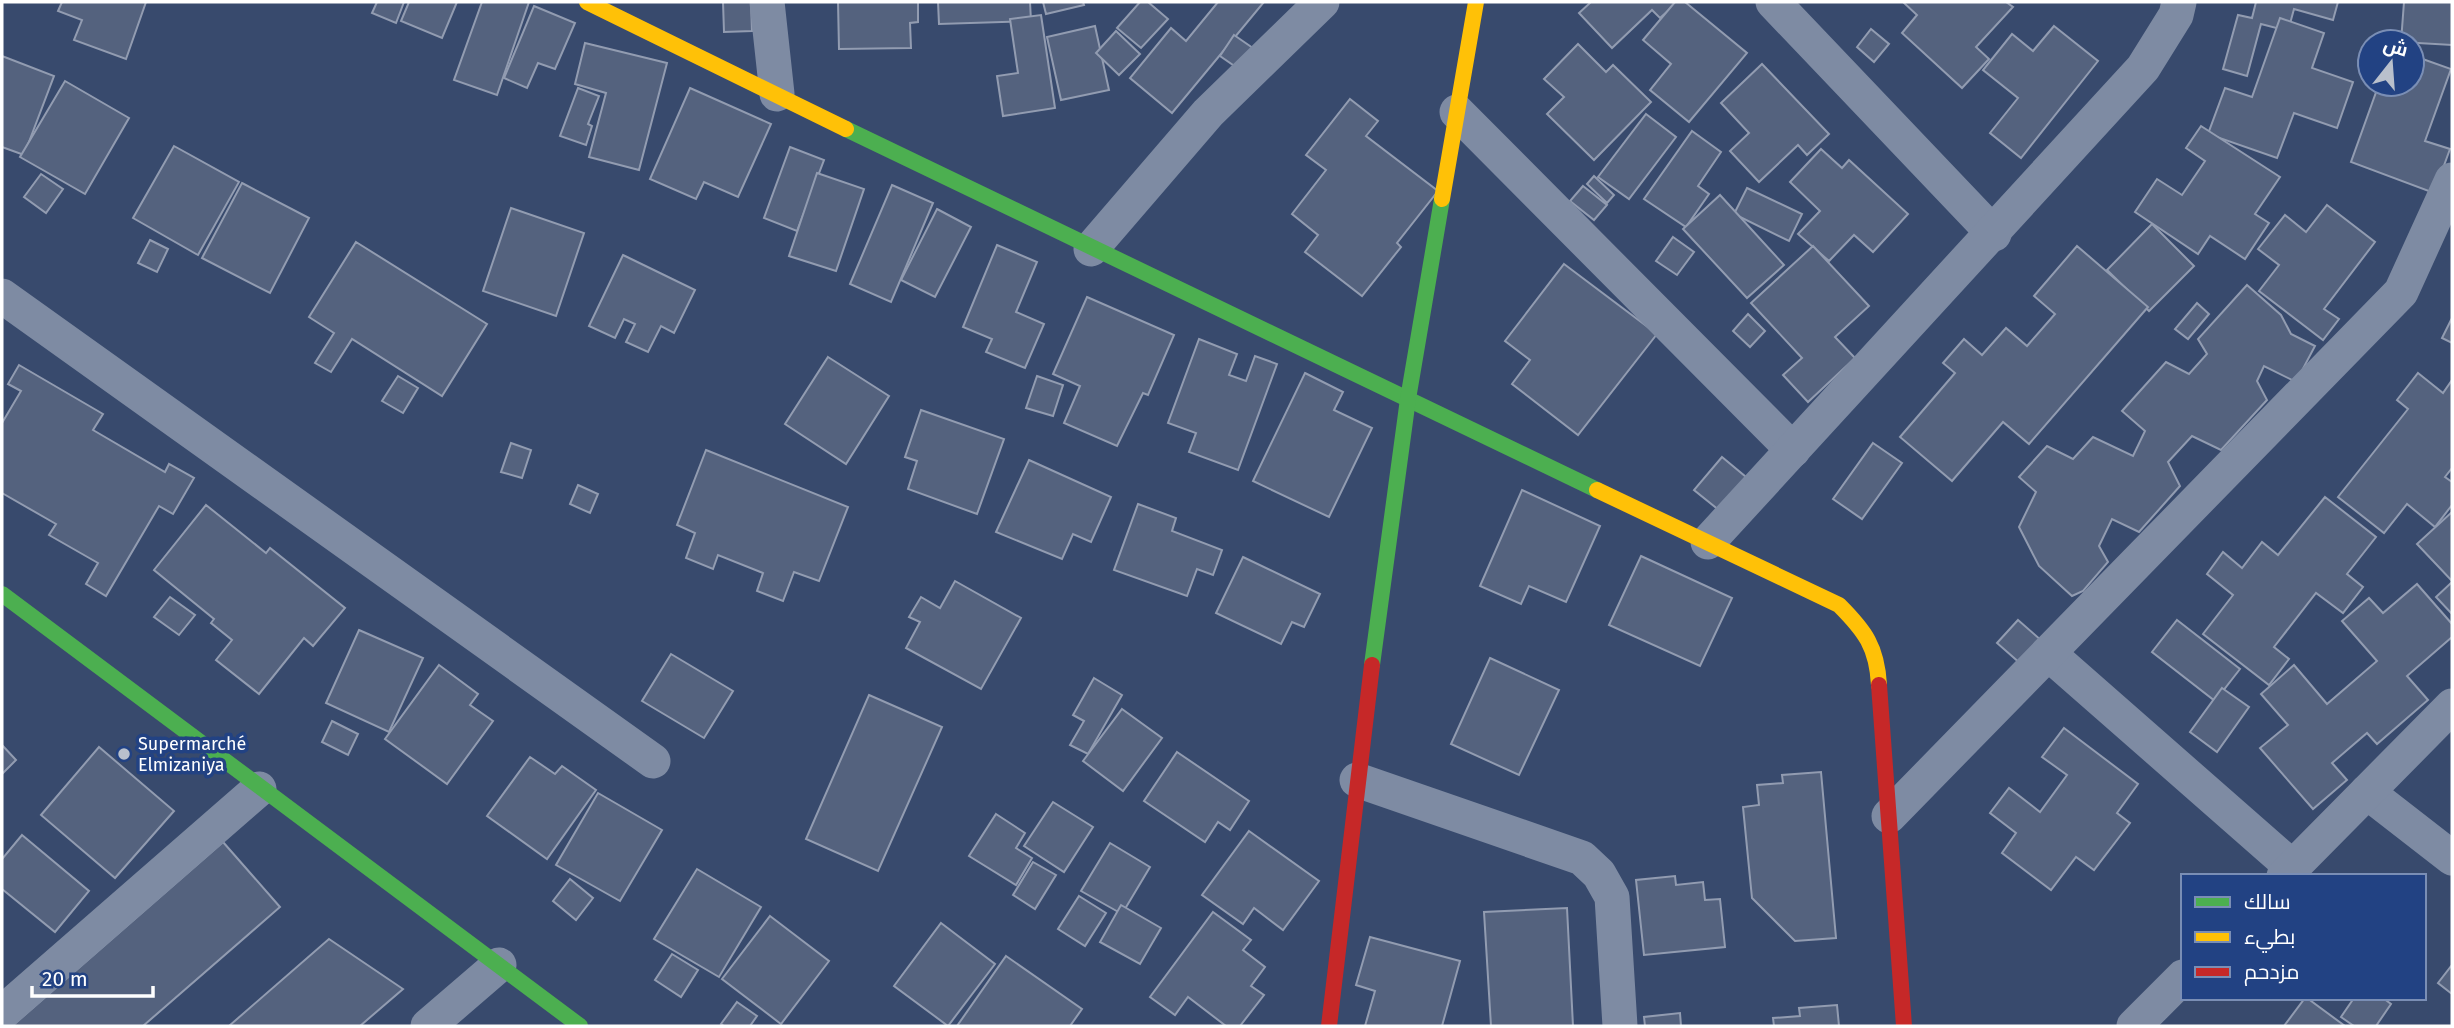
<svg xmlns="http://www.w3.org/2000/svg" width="2454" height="1028" viewBox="0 0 2454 1028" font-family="'Fira Sans',Cairo,sans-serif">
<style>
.building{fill:#54627e;stroke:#929cb1;stroke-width:2}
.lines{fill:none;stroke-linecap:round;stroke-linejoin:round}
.street{stroke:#7e8ba3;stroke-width:35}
.fast{stroke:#4caf50;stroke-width:16}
.slow{stroke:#ffc107;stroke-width:16}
.jam{stroke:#c62828;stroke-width:16}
.poi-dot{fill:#b9c0cc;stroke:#224283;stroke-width:2.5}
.labels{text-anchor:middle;stroke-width:7;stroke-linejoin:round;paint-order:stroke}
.poi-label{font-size:18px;fill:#fff;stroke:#224283;text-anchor:start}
</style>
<rect width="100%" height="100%" fill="#384a6d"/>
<g class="building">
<polygon points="62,2 146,2 126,59 74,40 82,20 58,11"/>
<polygon points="377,2 404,2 396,23 372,13"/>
<polygon points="409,2 457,2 442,38 401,21"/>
<polygon points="482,2 529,2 497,95 454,80"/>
<polygon points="723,2 751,2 752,31 724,32"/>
<polygon points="838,2 918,2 918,22 910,23 911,48 839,49"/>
<polygon points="938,2 1030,2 1031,21 939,24"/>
<polygon points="1043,2 1083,2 1084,5 1046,14"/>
<polygon points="1140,2 1148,2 1168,19 1141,48 1117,28"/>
<polygon points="1218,2 1264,2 1172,113 1130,78 1171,28 1186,41"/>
<polygon points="1591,2 1678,2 1660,18 1652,10 1612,48 1579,13"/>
<polygon points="1675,2 1685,2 1747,53 1689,122 1650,90 1671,64 1643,40"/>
<polygon points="1903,2 2006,2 2013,7 1976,47 1989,59 1962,88 1902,33 1917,15"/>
<polygon points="2256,2 2338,2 2333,20 2294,9 2288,31 2261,24 2247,76 2223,69 2238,15 2252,18"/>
<polygon points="2404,2 2452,2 2452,45 2401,42"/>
<polygon points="534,6 575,23 555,69 538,63 527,88 504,78"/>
<polygon points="1041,15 1055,108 1003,116 997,76 1018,73 1010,19"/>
<polygon points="2280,18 2324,33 2312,68 2353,82 2337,128 2294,113 2277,158 2208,134 2225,88 2252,97"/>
<polygon points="1095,26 1109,90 1061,100 1047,37"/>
<polygon points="2054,26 2098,61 2021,158 1990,133 2018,98 1983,70 2012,34 2033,51"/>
<polygon points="1871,29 1889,44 1874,62 1857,47"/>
<polygon points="1116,31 1140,54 1119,75 1096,53"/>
<polygon points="1234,35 1263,55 1249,76 1220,56"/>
<polygon points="585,43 667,63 639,170 589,157 606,93 575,84"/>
<polygon points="1578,44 1606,72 1613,65 1651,102 1594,160 1547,114 1564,97 1544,79"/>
<polygon points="2,56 54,76 24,155 2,147"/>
<polygon points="2417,57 2451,69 2425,141 2450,149 2434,193 2351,162 2379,84 2412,84 2412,59 2416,61"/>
<polygon points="1762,64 1829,134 1807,155 1798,145 1759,182 1730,151 1749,133 1721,103"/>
<polygon points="65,81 129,118 85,194 20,157"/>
<polygon points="578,88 599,96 588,124 592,126 586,145 560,136"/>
<polygon points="690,88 771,124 738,197 704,182 696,199 650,179"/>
<polygon points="1350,99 1378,121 1366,136 1438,191 1397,243 1401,247 1362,296 1305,252 1318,235 1292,214 1326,170 1306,155"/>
<polygon points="1646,114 1676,137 1629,199 1598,177"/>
<polygon points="2201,126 2280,177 2255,214 2269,223 2245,259 2210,236 2198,254 2135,212 2157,179 2182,195 2205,161 2186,148"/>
<polygon points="1692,131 1721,152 1698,186 1709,194 1686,227 1644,199"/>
<polygon points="174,146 239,182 198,255 133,218"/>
<polygon points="790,147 824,160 797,231 764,218"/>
<polygon points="1821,149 1842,168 1849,160 1908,214 1873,252 1854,235 1829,261 1798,234 1820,211 1790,182"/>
<polygon points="817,173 864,189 836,271 789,256"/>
<polygon points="41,174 63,189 46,213 24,197"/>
<polygon points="1594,176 1614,195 1607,203 1587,184"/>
<polygon points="242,183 309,218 270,293 202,258"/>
<polygon points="892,185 933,203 891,302 850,284"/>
<polygon points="1583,186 1607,205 1594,220 1570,201"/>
<polygon points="1747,188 1802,214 1789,241 1734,214"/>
<polygon points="1720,195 1784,265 1747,298 1683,229"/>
<polygon points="2327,205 2375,242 2324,309 2339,319 2323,340 2259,291 2279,265 2258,249 2285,215 2306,232"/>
<polygon points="511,208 584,233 556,316 483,291"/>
<polygon points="937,209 971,227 935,297 901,280"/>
<polygon points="2152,224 2194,266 2149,311 2107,270"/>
<polygon points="1673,237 1694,252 1677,275 1656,261"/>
<polygon points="150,240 168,249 157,272 138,263"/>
<polygon points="356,242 487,324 442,396 352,339 331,372 315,363 334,333 309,317"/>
<polygon points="997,245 1037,262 1016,312 1044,324 1025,368 986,352 992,339 963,327"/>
<polygon points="1813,246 1869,306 1835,337 1855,358 1808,402 1783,375 1802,358 1751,303"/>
<polygon points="2077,246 2148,307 2029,444 2003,422 1952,481 1900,437 1955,373 1943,363 1964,339 1982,355 2006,328 2027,346 2055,314 2034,296"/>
<polygon points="623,255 695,290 674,333 661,326 648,352 626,342 635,324 624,319 615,338 589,326"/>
<polygon points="1564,264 1657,334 1578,435 1512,384 1530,360 1505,341"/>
<polygon points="2247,285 2281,315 2291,334 2315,346 2296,382 2264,366 2257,381 2267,400 2221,450 2192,436 2168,462 2180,486 2139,532 2112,519 2099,546 2108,562 2083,591 2072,596 2039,566 2019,527 2036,492 2019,477 2047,446 2073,459 2093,437 2133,456 2145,431 2122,411 2166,362 2189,374 2207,354 2198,339"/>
<polygon points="1087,297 1174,335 1148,395 1143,393 1117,446 1064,423 1080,386 1053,374"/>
<polygon points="2197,303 2209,314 2188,339 2175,329"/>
<polygon points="1748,314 1765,331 1750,347 1733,331"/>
<polygon points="2451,320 2452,321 2452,343 2442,338"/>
<polygon points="1199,339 1237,354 1229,375 1246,381 1255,356 1277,364 1238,470 1189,452 1196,433 1168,423"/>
<polygon points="828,357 889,396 846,464 785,424"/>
<polygon points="19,365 103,414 93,430 165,472 169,464 194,478 173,514 159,506 106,596 86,584 98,563 49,535 56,524 2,493 2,423 21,391 8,384"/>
<polygon points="1305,373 1343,392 1334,410 1372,428 1329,517 1253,481"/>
<polygon points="2418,373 2443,393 2452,380 2452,468 2445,477 2452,482 2452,505 2435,527 2407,504 2384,533 2338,497 2408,409 2397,400"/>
<polygon points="398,376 418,388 403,413 382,401"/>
<polygon points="1037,376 1063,385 1053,416 1026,408"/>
<polygon points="921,410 1004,439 977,514 908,489 917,461 905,457"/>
<polygon points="511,443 531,450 522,478 501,472"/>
<polygon points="1873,443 1902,463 1862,519 1833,499"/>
<polygon points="706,450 848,507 819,581 794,572 783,601 757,591 763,573 718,555 713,569 686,558 695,533 677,525"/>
<polygon points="1722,457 1752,482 1725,515 1694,490"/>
<polygon points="1029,460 1111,497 1091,542 1073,534 1062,559 996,532"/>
<polygon points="578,485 598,494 590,513 570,504"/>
<polygon points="1522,490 1600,526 1566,602 1529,586 1521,604 1480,586"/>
<polygon points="2325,497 2376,537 2347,574 2363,587 2343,613 2316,593 2274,647 2289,659 2269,685 2203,634 2233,595 2207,574 2223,552 2242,568 2262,542 2278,555"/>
<polygon points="1138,504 1176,518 1172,531 1222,550 1213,575 1197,569 1187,596 1114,570"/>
<polygon points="206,505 266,553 270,548 345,608 313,646 304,638 259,694 216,660 232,640 211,623 214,619 154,570"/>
<polygon points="2452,512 2452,581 2417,544"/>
<polygon points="1641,556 1732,598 1700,666 1609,625"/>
<polygon points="1243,557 1320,594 1304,627 1292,622 1281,644 1216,613"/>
<polygon points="955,581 1021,618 981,689 906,648 920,622 909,617 921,597 940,608"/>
<polygon points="2452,582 2452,614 2436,597"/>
<polygon points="2417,584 2452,624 2452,637 2407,676 2428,700 2377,744 2367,733 2332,763 2347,780 2313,809 2260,748 2288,725 2261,694 2294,665 2327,704 2377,661 2342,621 2369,598 2383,613"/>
<polygon points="170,597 195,615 179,635 154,617"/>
<polygon points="2018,620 2042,641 2021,664 1997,643"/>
<polygon points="2177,620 2240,669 2215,701 2152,652"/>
<polygon points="359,630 423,658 389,732 326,703"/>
<polygon points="671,654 733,691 704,738 642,701"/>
<polygon points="1490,658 1559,690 1519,775 1451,744"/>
<polygon points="439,665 478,694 470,705 493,721 447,784 385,739"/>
<polygon points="1094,678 1122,695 1088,754 1070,745 1084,721 1073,715"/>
<polygon points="2222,688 2249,707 2217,752 2190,732"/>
<polygon points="869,695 942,727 878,871 806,839"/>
<polygon points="1122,709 1162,738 1123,791 1083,761"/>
<polygon points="332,721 358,734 348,755 322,742"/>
<polygon points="2064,728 2138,784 2117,813 2130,823 2094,870 2076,857 2051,890 2002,853 2016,833 1990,813 2009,788 2040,812 2067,775 2042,757"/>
<polygon points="2,745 16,760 2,774"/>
<polygon points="99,747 174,811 115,878 41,815"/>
<polygon points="1177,752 1249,801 1230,830 1218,822 1205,842 1144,801"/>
<polygon points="530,757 555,774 562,766 596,790 547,859 487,816"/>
<polygon points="1821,772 1836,938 1795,941 1752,898 1743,807 1759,805 1757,785 1783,783 1782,775"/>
<polygon points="598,793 662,830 620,901 556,865"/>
<polygon points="1053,802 1093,827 1064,872 1024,846"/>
<polygon points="996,814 1025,833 1016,848 1032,858 1016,885 969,856"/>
<polygon points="1249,831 1319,881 1283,930 1254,908 1243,924 1202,895"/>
<polygon points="22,835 89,891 55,932 2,889 2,859"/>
<polygon points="223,842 280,907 143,1026 12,1026"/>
<polygon points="1110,843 1150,867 1122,914 1081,891"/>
<polygon points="1033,862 1056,875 1035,909 1013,895"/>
<polygon points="697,869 761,907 719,977 654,939"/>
<polygon points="1675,876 1676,885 1703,882 1705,900 1720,899 1725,947 1644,955 1636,880"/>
<polygon points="570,879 593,898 576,920 553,901"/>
<polygon points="1079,896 1106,913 1085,946 1058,929"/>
<polygon points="1121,905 1161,928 1140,964 1100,942"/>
<polygon points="1567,908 1573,1026 1491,1026 1484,912"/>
<polygon points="1213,912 1251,940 1243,950 1265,967 1251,986 1264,995 1240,1026 1226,1026 1188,997 1175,1015 1150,997"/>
<polygon points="770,916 829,961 781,1024 722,979"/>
<polygon points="941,923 995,964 948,1026 894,986"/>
<polygon points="1370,937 1460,961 1442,1026 1365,1026 1375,991 1356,985"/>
<polygon points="329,939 403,989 360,1026 229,1026"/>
<polygon points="672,954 698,970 681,997 655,980"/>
<polygon points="1006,956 1082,1009 1070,1026 957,1026"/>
<polygon points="2452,965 2452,994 2438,983"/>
<polygon points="2305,998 2307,998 2345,1026 2284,1026"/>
<polygon points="2354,998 2383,998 2391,1004 2376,1026 2354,1026 2341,1017"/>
<polygon points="737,1002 757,1016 750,1026 724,1026 721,1024"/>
<polygon points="1837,1005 1839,1026 1774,1026 1773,1018 1800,1016 1799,1008"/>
<polygon points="1680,1013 1681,1026 1645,1026 1644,1017"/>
</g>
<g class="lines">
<g class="street">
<polyline points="767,2 777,94"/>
<polyline points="1773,2 1994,234"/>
<polyline points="1457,112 1793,450"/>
<polyline points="1091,249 1208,113 1322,2"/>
<polyline points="2,296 653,761"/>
<polyline points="1708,542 2143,68 2176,15 2179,2"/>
<polyline points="2048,653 2292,867"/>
<polyline points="1357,780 1582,858 1599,874 1612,897 1620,1026"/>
<polyline points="2367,792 2452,858"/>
<polyline points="1889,816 2401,292 2452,180"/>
<polyline points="2284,876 2452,706"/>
<polyline points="2,1013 259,789"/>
<polyline points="428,1026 499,965"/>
<polyline points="2134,1026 2183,977"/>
</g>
<g class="fast">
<polyline points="846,129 1597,490"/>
<polyline points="2,594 580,1026"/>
<polyline points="1372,665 1408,399 1442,199"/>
</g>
<g class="slow">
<polyline points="587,2 846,129"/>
<polyline points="1442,199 1476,2"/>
<path d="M1597,490L1839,605C1865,631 1877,647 1879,685"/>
</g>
<g class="jam">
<polyline points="1879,685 1904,1026"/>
<polyline points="1329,1026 1372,665"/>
</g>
</g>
<circle class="poi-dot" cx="124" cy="754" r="7"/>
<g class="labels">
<g class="poi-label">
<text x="138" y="750">Supermarché<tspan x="138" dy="21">Elmizaniya</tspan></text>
</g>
</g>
<rect width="2454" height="1028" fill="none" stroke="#ffffff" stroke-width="7"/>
<rect x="2181" y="874" width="245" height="126" fill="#224283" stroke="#7a8eb5" stroke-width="2"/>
<rect x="2195" y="897" width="35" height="10" fill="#4caf50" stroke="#7a8eb5" stroke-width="2"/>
<text x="2244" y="909" font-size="21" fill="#ffffff">سالك</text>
<rect x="2195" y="932" width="35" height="10" fill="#ffc107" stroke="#7a8eb5" stroke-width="2"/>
<text x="2244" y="944" font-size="21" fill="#ffffff">بطيء</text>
<rect x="2195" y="967" width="35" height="10" fill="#c62828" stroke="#7a8eb5" stroke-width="2"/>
<text x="2244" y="979" font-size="21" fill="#ffffff">مزدحم</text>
<g transform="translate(2391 63) rotate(17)"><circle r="33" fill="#224283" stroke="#7a8eb5" stroke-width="2"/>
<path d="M0-5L12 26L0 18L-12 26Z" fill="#b9c0cc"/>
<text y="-10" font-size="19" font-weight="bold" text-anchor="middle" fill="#ffffff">ش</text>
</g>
<path d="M32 986v10h121v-10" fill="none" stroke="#ffffff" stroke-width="3.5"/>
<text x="42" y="986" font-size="21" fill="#ffffff" stroke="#224283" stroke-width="5" paint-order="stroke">20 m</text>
</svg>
